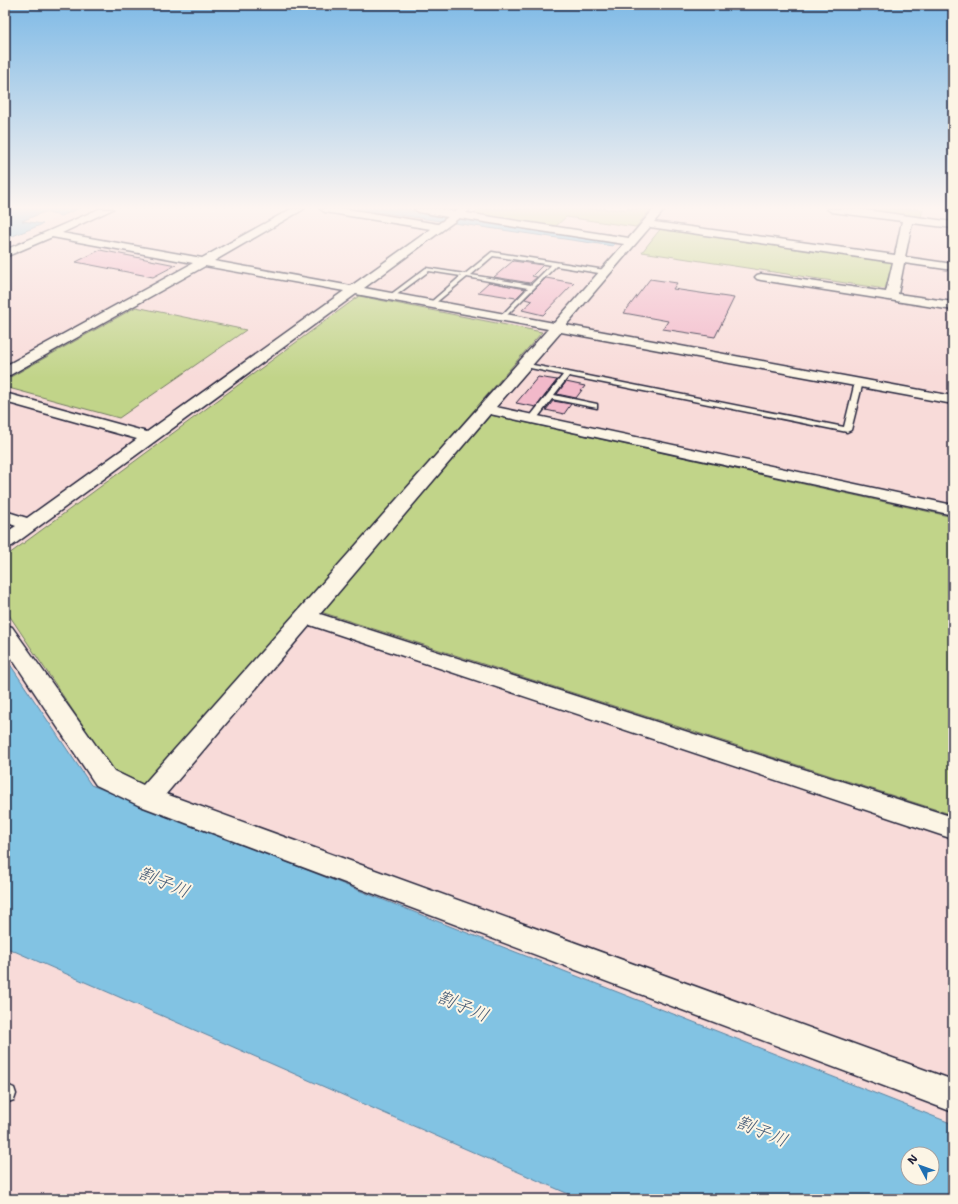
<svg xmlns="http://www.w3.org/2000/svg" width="958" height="1204" viewBox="0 0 958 1204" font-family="'Shantell Sans','Klee One',sans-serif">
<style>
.built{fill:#f8dbd9}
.green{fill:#c1d489;stroke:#727b62}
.water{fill:#82c3e3;stroke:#5c83a0;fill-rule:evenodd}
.building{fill:#f2b9ca;stroke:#22223b}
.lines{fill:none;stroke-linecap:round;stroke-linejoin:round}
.service-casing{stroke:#22223b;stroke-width:3}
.minor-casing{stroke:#22223b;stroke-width:3}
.service{fill:#fcf5e5;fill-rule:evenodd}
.minor{fill:#fcf5e5;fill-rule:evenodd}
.labels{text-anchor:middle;stroke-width:4;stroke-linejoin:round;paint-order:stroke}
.near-water-label{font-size:18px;font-style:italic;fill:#445a76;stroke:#fcf5e5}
</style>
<rect width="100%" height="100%" fill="#fae9e0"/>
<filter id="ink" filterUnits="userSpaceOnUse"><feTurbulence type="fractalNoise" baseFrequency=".025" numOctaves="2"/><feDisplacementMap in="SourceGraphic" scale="8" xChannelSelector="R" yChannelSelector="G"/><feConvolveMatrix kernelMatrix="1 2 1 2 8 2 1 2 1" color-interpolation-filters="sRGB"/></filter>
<g filter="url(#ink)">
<g class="built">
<polygon points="78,209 953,209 953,1124 90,785 5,657 5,240"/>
<polygon points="5,947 580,1199 5,1199"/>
</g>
<g class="green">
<polygon points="479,209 651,209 636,227 566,217 555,227 473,214"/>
<polygon points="860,209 923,209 921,217"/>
<polygon points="662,227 893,260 885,289 642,252"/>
<polygon points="359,296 542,332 147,786 112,769 5,609 5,557"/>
<polygon points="136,307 246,330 119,418 5,387 5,380"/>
<polygon points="491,415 953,517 953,815 321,612"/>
</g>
<g class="water">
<polygon points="78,209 61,216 44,212 22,221 43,224 5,239 5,209"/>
<polygon points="357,209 403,209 615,243 613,246"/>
<path d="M5,657L91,785L953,1124V1199H580L5,947ZM908,1154H932V1178H908Z"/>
</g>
<g class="building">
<polygon points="100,250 176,265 153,277 76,262"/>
<polygon points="513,261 543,265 532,276 537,277 530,283 494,277"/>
<polygon points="546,278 574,283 543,315 522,310 532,301 525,299"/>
<polygon points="650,279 677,283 673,289 734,298 715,337 663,329 668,321 624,313"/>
<polygon points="489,282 525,289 516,298 478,292"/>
<polygon points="538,377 557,380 536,407 516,403"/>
<polygon points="566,382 585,386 576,398 557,394"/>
<polygon points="553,401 571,404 564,414 546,410"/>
</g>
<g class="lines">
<defs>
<g id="service">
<path d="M492,252L605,270L608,272L605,274L556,266L504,318L502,317V315L528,288L467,277L433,305L431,304V302L461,276L429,271L395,296L390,295L426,268L465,274ZM493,256L551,265L531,285L471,275Z"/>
<polygon points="523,363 844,427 855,382 859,380 863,382 851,430 847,432 569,376 554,395 597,404 597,408 552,399 535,421 532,421 528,419 563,375 521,366 521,364"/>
<polygon points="5,1084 14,1088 16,1094 14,1100 8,1102 5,1101"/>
</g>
<path id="minor" d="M99,209H113L62,233L202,258L291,209H304L214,261L351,286L431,229L325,212L320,209H347L438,224L448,217L419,212L414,209H441L455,212L458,209H470L466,213L629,238L654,209H665L654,222L895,255L902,221L832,212L827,209H858L953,222V228L912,223L905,257L953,264V270L904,263L898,294L953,302V310L761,280L757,279L755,277L757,275L761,274L886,292L893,262L650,227L566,325L953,396V404L561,332L496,407L953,505V515L490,414L320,614L953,817V839L310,625L166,794L953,1080V1112L138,805L96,785L5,648V625L12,627L114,771L143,785L548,329L356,294L12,546L5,548V533L16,526L5,522V511L27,518L137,439L5,402V393L147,432L344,291L205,266L10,375L5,376V366L193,263L52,237L5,257V250ZM459,218L624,244L554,323L364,288Z"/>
</defs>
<use href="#service" class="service-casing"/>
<use href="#minor" class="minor-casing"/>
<use href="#service" class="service"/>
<use href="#minor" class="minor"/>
</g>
</g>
<linearGradient id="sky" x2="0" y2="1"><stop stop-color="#7fbae6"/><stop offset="0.55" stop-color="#fdf5f1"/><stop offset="1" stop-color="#fdf5f1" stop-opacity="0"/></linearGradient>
<rect width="958" height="378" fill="url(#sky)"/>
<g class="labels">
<g class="near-water-label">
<text transform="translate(164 882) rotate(23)" y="6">割子川</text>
<text transform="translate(463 1006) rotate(23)" y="6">割子川</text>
<text transform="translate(762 1131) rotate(23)" y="6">割子川</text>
</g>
</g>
<rect width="958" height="1204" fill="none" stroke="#fcf5e5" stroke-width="20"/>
<rect x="10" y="10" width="938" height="1184" fill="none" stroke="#22223b" stroke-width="1.5" filter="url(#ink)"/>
<g transform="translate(920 1166) rotate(311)"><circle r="19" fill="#fcf5e5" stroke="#a5a1a1"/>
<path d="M0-3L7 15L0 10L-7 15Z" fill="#1f6fb2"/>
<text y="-6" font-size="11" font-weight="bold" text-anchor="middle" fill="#22223b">N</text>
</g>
</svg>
